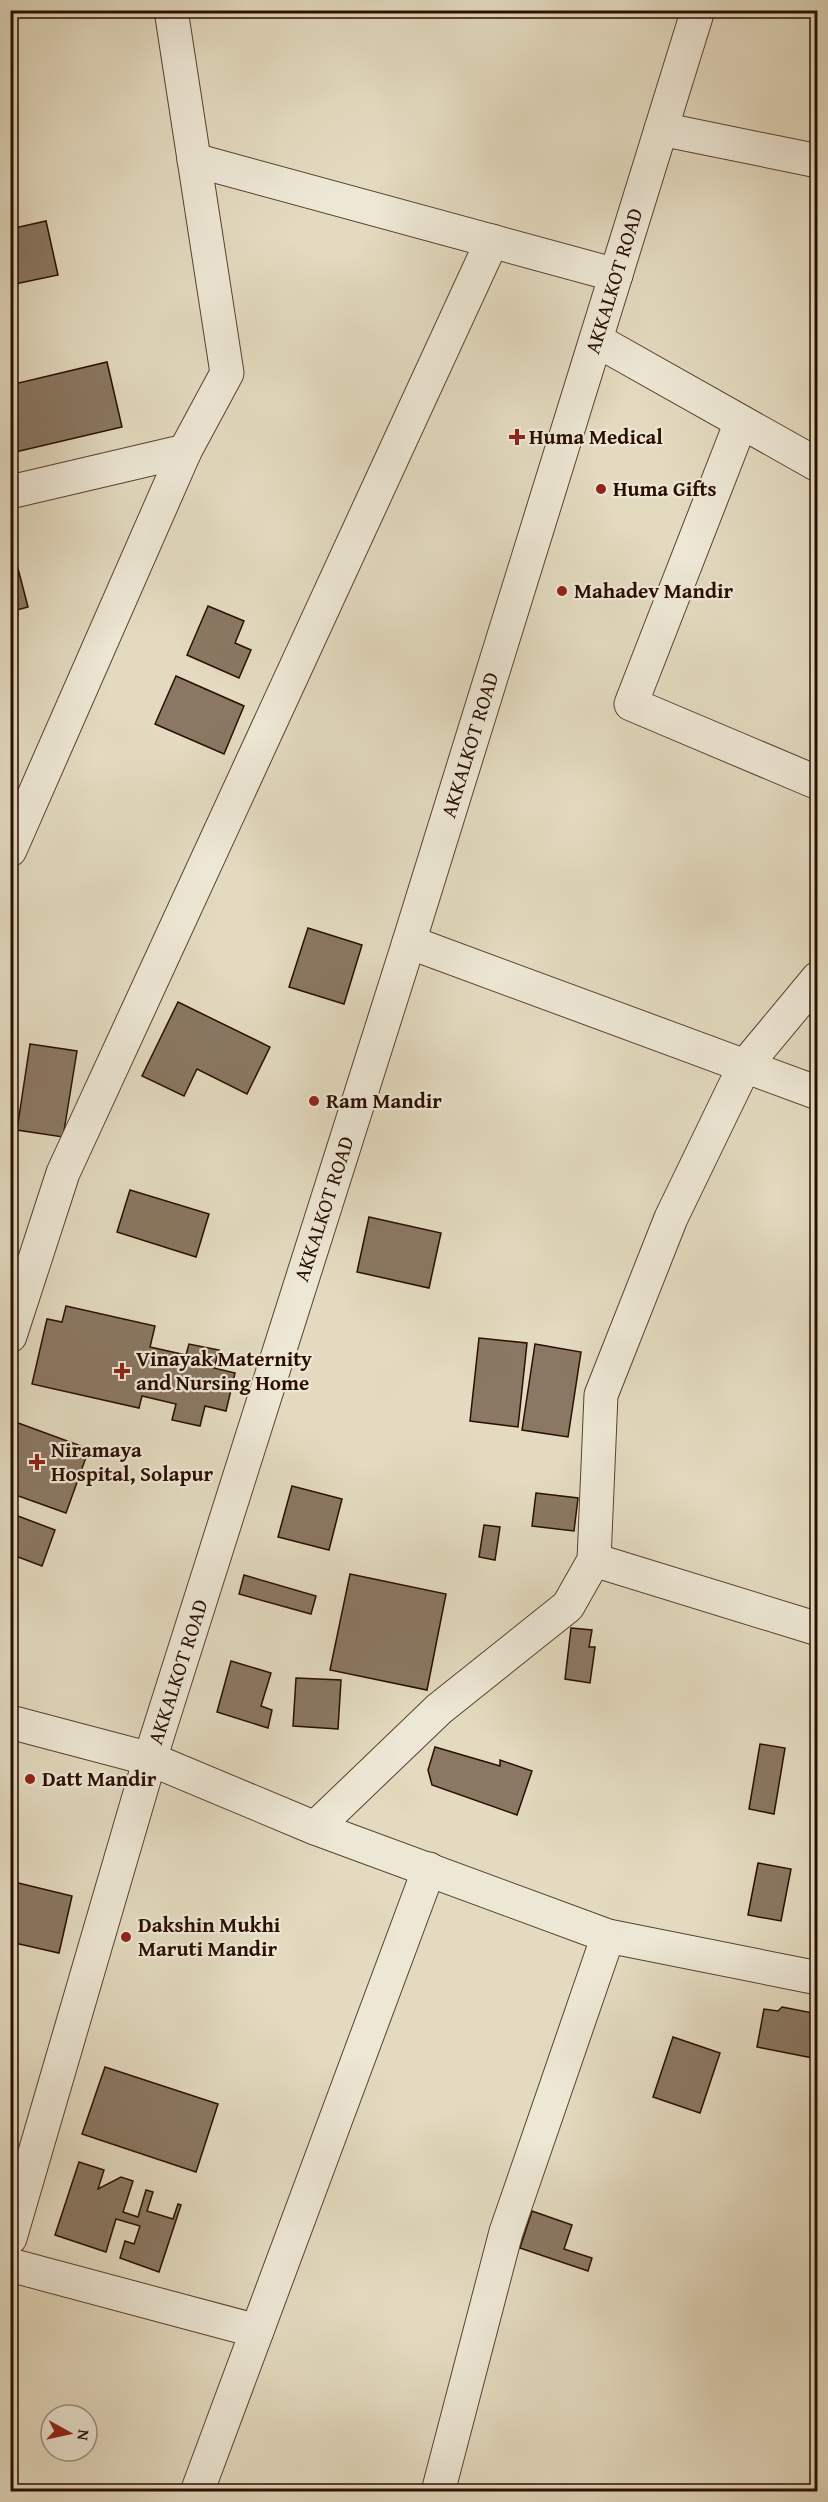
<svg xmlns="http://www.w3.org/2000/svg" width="828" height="2502" viewBox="0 0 828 2502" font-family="'Gentium Book Plus',serif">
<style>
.building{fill:#8a7863;stroke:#2a0e00;stroke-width:1.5}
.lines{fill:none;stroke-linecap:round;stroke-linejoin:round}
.minor-casing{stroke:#584130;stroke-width:35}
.minor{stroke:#ede7d5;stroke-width:33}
.poi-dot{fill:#8f2418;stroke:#ede7d5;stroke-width:2}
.labels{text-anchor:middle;stroke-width:4.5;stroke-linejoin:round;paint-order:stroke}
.street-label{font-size:21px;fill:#2a0e00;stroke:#ede7d5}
.poi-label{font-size:21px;font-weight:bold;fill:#2a0e00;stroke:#ede7d5;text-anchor:start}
</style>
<rect width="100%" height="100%" fill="#e3dabf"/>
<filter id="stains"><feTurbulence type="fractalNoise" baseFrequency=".00333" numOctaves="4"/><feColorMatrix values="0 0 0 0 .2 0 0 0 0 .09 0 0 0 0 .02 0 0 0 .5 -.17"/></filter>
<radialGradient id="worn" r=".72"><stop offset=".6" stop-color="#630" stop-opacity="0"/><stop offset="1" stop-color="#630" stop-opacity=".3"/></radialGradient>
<g class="building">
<polygon points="46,221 58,275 10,285 10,229"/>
<polygon points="107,362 122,427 11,453 10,385"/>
<polygon points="15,557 28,607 17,610 18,616 10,618 10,559"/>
<polygon points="208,606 244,621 235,643 251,650 239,678 187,655"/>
<polygon points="176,676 244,706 224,754 155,724"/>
<polygon points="308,928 362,945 344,1004 289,987"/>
<polygon points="178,1002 270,1047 247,1094 197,1069 184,1096 142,1076"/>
<polygon points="30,1044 77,1051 63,1137 17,1130"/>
<polygon points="130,1190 209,1214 196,1257 117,1232"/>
<polygon points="369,1217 441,1233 429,1288 357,1272"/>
<polygon points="66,1306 155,1326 150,1347 186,1355 189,1344 219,1350 214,1368 235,1373 226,1411 205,1406 200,1426 172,1420 176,1404 142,1396 139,1408 32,1384 47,1319 62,1322"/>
<polygon points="479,1338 527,1343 518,1427 470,1421"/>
<polygon points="535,1344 581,1352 568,1437 522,1430"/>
<polygon points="10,1420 89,1449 66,1513 10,1493"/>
<polygon points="292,1486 342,1499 329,1550 278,1537"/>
<polygon points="536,1493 578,1498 574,1531 532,1526"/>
<polygon points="10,1513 55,1530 42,1566 10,1554"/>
<polygon points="484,1525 500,1527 495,1560 479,1557"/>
<polygon points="350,1574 446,1594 427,1690 330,1670"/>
<polygon points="244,1575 316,1596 311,1614 239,1594"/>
<polygon points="571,1628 592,1630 589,1647 595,1647 590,1683 565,1679"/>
<polygon points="231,1661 271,1673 261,1706 272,1710 268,1728 217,1712"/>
<polygon points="296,1678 341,1680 338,1729 293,1726"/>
<polygon points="760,1744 785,1748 774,1814 749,1809"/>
<polygon points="435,1747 500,1766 500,1760 532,1771 517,1815 432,1785 428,1770"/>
<polygon points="758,1863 791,1869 781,1921 748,1915"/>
<polygon points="10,1881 72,1896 59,1953 10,1942"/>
<polygon points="782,2007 813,2013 812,2019 818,2020 818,2059 757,2047 764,2009 778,2011"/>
<polygon points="673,2037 720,2053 700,2113 653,2097"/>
<polygon points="105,2067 218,2104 196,2172 82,2134"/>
<polygon points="79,2162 104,2170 98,2189 121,2177 133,2181 123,2212 138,2217 146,2190 153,2192 147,2211 173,2219 178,2204 181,2205 159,2272 120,2258 125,2241 134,2244 140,2226 116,2219 106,2252 55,2235"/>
<polygon points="532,2211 572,2225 564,2249 592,2258 588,2271 520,2248"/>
</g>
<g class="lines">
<defs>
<g id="minor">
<polyline points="661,129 818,161"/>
<polyline points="194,160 616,275"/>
<polyline points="596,340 818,465"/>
<polyline points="741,422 631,704 818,783"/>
<polyline points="10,492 185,451"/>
<polyline points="10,850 185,451 227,373 171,10"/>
<polyline points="409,942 818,1093"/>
<polyline points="10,1336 63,1173 492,241"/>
<polyline points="594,1560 818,1629"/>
<polyline points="10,1722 150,1759 315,1828 608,1936 818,1978"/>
<polyline points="315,1828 439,1709 568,1606 594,1560 601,1395 671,1218 744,1067 818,978"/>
<polyline points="10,2238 150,1759 409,942 698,10"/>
<polyline points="10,2265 257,2331"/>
<polyline points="197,2492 429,1869"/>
<polyline points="438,2492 506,2232 608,1936"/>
</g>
</defs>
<use href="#minor" class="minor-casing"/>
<use href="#minor" class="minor"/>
</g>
<g class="poi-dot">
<path d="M514 428h6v6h6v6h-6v6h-6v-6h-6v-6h6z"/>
<circle cx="601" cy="489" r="6"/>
<circle cx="562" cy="591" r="6"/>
<circle cx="314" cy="1101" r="6"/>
<path d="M119 1362h6v6h6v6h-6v6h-6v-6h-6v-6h6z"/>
<path d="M34 1453h6v6h6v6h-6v6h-6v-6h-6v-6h6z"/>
<circle cx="30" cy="1779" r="6"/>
<circle cx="126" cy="1937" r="6"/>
</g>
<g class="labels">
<g class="street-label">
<text transform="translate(614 281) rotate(-73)" y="7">AKKALKOT ROAD</text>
<text transform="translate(470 745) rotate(-73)" y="7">AKKALKOT ROAD</text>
<text transform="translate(324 1209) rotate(-72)" y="7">AKKALKOT ROAD</text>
<text transform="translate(178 1672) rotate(-72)" y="7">AKKALKOT ROAD</text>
</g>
<g class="poi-label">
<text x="529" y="444">Huma Medical</text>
<text x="613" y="496">Huma Gifts</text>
<text x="574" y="598">Mahadev Mandir</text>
<text x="326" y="1108">Ram Mandir</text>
<text x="136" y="1366">Vinayak Maternity<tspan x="136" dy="24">and Nursing Home</tspan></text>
<text x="51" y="1457">Niramaya<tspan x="51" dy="24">Hospital, Solapur</tspan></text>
<text x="42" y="1786">Datt Mandir</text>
<text x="138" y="1932">Dakshin Mukhi<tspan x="138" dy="24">Maruti Mandir</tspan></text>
</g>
</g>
<rect width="828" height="2502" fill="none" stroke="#e3dabf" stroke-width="36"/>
<rect x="12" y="12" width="804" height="2478" fill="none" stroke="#2a0e00" stroke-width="3"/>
<rect x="18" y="18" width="792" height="2466" fill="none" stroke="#2a0e00" stroke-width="1.5"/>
<g transform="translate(69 2433) rotate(98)"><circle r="28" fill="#ede7d5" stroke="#9f9080" stroke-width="1.5"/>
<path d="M0-4.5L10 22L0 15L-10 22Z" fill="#8f2418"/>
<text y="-9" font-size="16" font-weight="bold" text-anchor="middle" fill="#2a0e00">N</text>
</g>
<rect width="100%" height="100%" filter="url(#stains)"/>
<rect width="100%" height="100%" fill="url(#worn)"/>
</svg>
